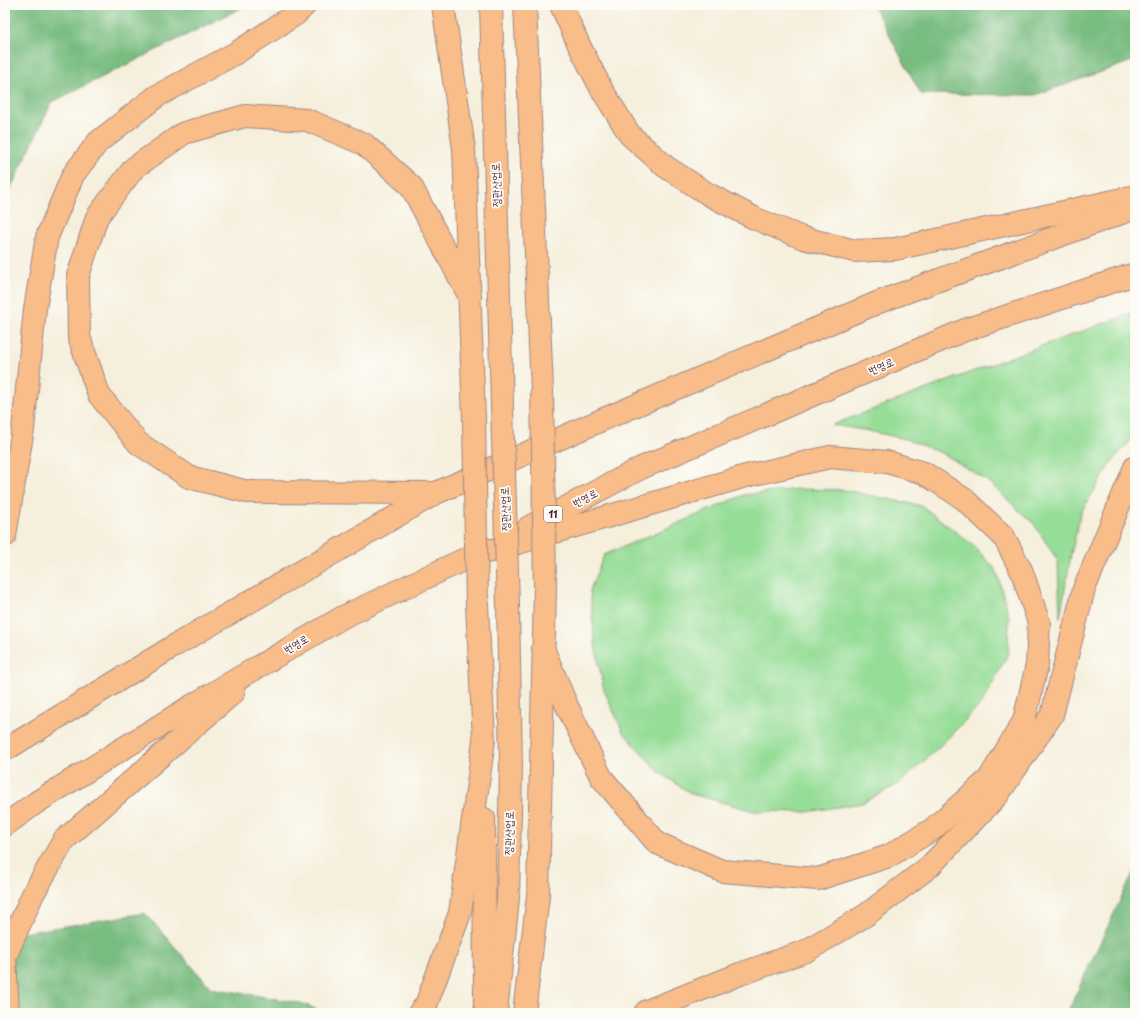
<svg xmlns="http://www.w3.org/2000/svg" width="1140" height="1018" viewBox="0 0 1140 1018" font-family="'Playpen Sans','Poor Story',sans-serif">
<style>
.green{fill:#96dd97;stroke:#707e61}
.forest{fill:#78bc80;stroke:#616e56}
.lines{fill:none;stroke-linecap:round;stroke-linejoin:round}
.highway-casing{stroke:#a08784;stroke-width:24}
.highway{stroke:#f8bd89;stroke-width:22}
.highway-bridge-casing{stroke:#a08784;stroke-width:24;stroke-linecap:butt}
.highway-bridge{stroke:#f8bd89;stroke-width:22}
.labels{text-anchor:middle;stroke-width:3.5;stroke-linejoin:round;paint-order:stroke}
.shield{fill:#fdfcf7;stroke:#806168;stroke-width:1}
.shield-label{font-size:10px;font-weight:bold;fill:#4a1f2b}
.street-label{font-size:11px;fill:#4a1f2b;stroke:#fdfcf7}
</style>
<rect width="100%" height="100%" fill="#fdfcf7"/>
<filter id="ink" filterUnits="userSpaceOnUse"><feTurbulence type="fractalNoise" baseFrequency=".025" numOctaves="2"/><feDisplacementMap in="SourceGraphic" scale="8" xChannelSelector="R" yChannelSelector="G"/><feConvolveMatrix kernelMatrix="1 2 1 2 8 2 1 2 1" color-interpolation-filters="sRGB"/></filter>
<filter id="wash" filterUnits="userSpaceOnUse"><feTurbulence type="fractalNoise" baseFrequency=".012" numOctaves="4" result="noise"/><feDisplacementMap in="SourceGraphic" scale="16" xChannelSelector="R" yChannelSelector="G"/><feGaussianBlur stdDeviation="0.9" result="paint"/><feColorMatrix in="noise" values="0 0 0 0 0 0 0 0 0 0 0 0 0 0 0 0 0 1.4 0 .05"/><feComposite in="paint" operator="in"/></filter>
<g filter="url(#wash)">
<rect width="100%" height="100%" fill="#f5efdc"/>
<g class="green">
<polygon points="1135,312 1135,435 1111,463 1081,512 1071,554 1060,618 1058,561 1034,524 986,480 944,454 906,439 864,430 832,425 1019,354"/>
<polygon points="798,489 844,490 922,506 974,546 996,570 1009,616 1008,654 981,704 936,750 900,783 862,803 807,812 754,811 692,794 659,772 623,732 604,690 595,644 590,590 604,555 744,495"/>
</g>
<g class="forest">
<polygon points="5,5 247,5 52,102 5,200"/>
<polygon points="873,5 1135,5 1135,60 1035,95 921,94"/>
<polygon points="1135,869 1135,1013 1067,1013"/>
<polygon points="145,913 211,988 301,1003 325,1013 5,1013 5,936"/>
</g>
</g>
<g filter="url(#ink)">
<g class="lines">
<defs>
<g id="highway">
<polyline points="443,5 464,149 474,419"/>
<polyline points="491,5 502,406"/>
<polyline points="525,5 542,390"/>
<polyline points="561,5 579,45 602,90 630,135 666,167 708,194 754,218 803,238 855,251 895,249 1132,197"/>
<polyline points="435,493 248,492 189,477 138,443 99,395 79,337 78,276 97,217 134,168 184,133 245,116 307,120 364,144 411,186 470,297"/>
<polyline points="529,527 641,468 965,330 1135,274"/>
<polyline points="5,536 23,429 35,309 47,237 73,175 98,142 157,96 236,53 296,14 305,5"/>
<polyline points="473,556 746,476 830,457 887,462 924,473 964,499 1004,537 1022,572 1039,623 1037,665 1024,721 989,779 933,829 889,856 818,879 722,871 657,843 601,777 566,704 543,648"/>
<polyline points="5,750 174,646 436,493 604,419 879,302 1135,208"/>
<polyline points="484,819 485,1004"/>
<polyline points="5,825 37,802 193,705 343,617 486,549"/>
<polyline points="8,1013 5,957 33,894 64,840 234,692"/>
<polyline points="419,1013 426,1005 460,913 484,740 477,605"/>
<polyline points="496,1013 508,899 511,768 508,606"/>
<polyline points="524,1013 538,896 545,589"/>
<polyline points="645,1013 647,1011 740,974 806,951 866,915 929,867 997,796 1052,715 1084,589 1135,467"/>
</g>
</defs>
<use href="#highway" class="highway-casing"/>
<use href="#highway" class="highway"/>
<defs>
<g id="highway-bridge">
<polyline points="542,390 545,589"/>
<polyline points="502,406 508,606"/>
<polyline points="474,419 477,605"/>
</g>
</defs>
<use href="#highway-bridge" class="highway-bridge-casing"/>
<use href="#highway-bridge" class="highway-bridge"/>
</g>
</g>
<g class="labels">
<rect class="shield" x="544" y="506" width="18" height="16" rx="3"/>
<g class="shield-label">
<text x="553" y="518">11</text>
</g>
<g class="street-label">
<text transform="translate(496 185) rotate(-92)" y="4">정관산업로</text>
<text transform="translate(881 366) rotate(-23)" y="4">번영로</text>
<text transform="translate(585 498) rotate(-27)" y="4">번영로</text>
<text transform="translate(505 509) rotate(-92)" y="4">정관산업로</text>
<text transform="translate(296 644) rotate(-30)" y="4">번영로</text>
<text transform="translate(509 833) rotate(-89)" y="4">정관산업로</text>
</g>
</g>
<rect width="1140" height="1018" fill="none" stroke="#fdfcf7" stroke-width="20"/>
</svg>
